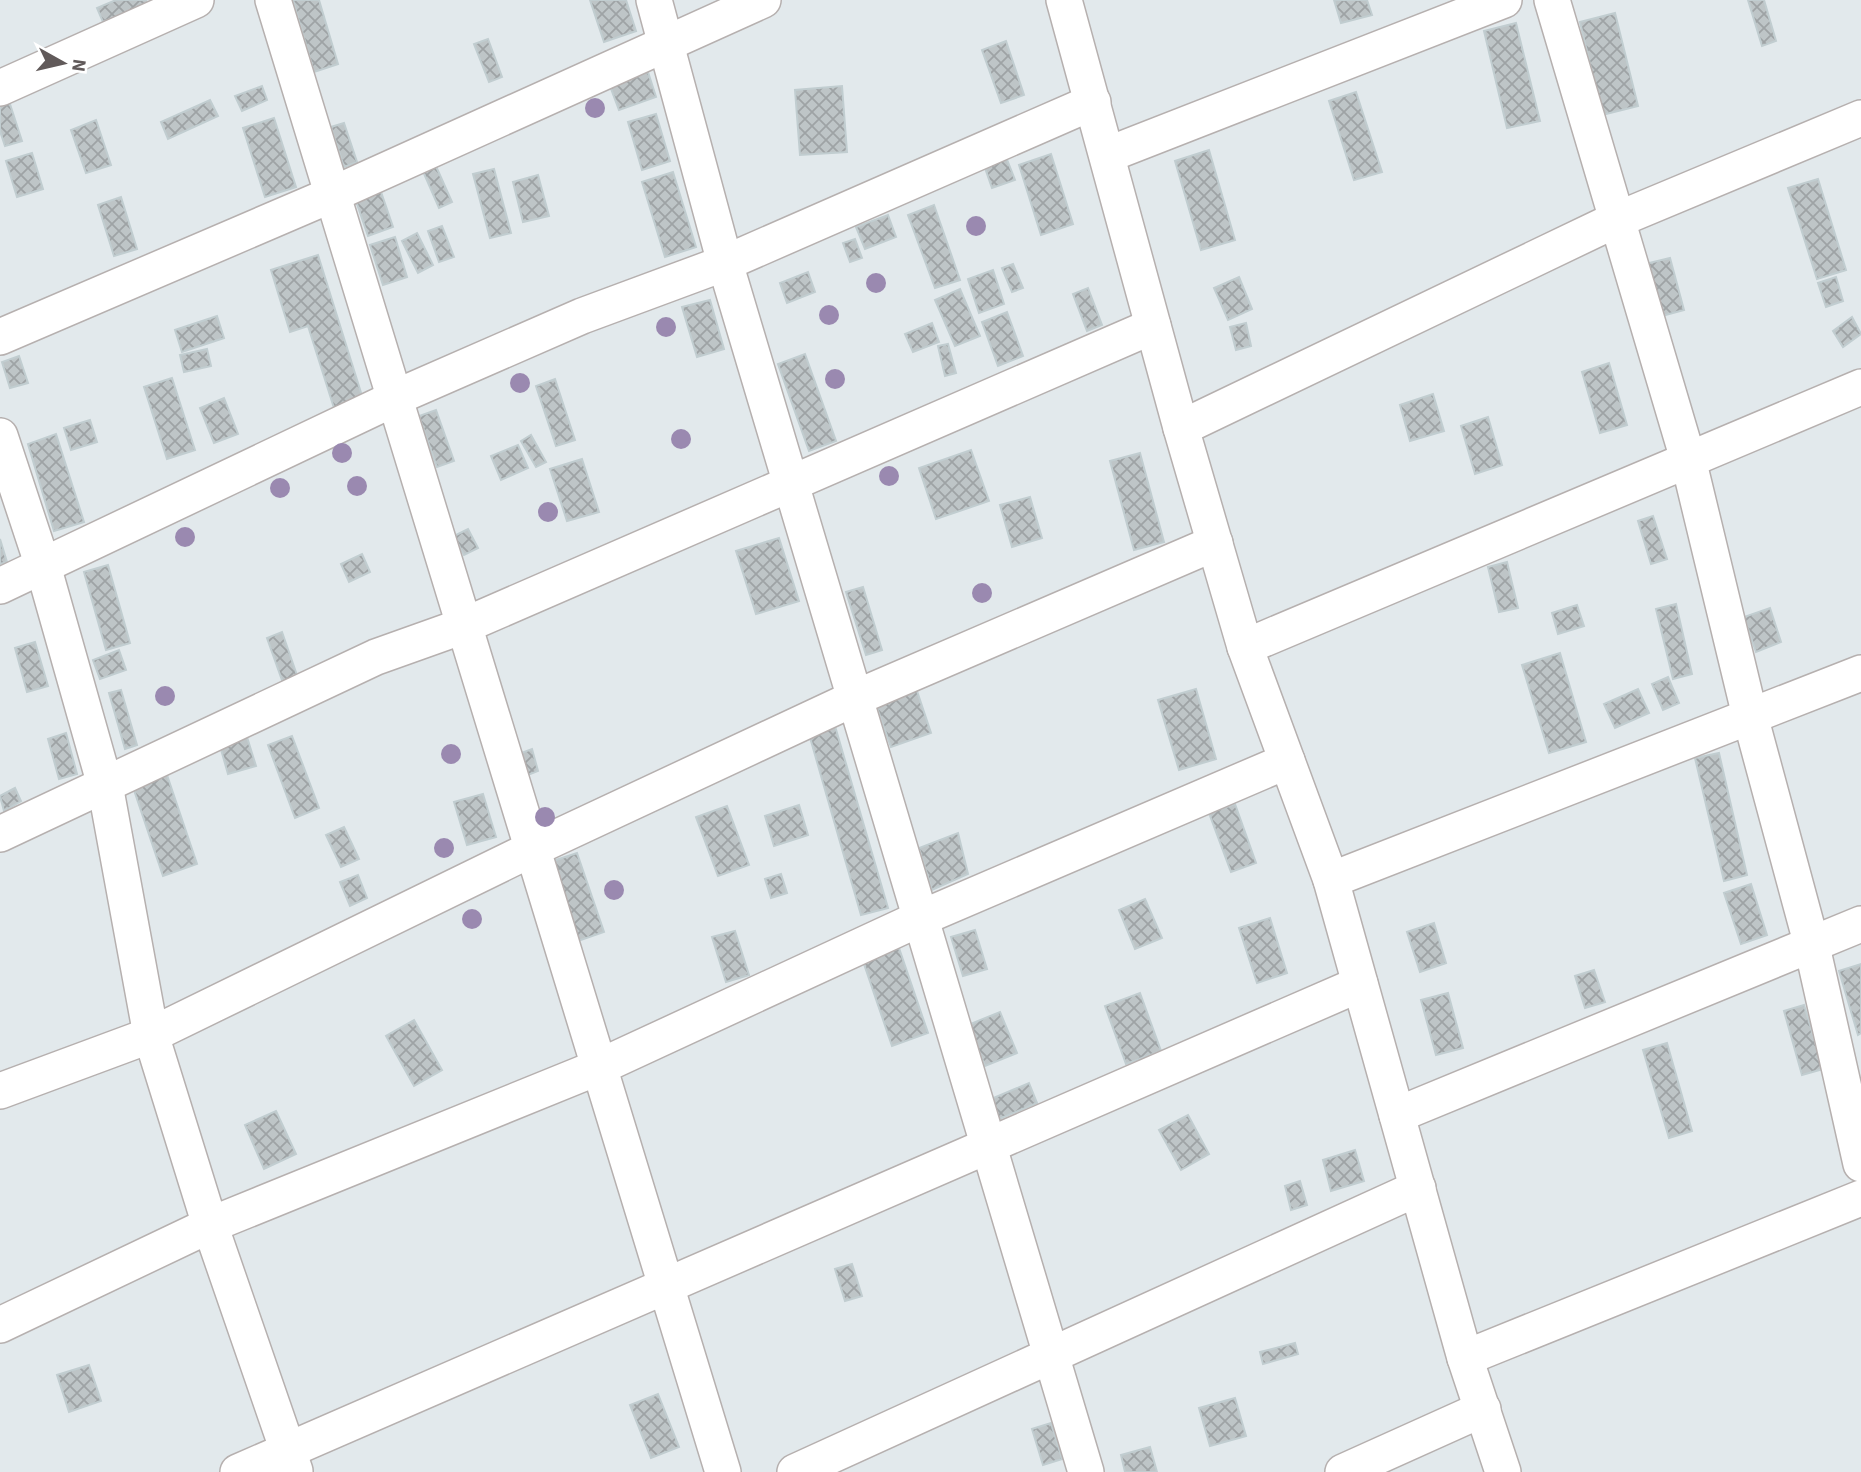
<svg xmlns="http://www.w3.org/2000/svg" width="1861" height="1472" viewBox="0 0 1861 1472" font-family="'Source Sans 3',sans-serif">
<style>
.building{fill:url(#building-cross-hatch);stroke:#c1cdd0;stroke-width:2}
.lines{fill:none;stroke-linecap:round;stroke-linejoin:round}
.minor-casing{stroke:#b6b0af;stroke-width:38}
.minor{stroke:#fff;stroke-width:35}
.tree{fill:#9a89b0}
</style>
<defs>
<pattern id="building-cross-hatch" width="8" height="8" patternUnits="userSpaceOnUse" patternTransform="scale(1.75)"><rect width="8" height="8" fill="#bec5c7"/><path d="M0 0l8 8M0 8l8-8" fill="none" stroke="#9ea3a5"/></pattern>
</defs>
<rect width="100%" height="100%" fill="#e2e9ec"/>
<g class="building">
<polygon points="116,0 146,0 148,4 103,22 97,8"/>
<polygon points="293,0 319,0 338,64 314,72"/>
<polygon points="590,0 626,0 636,31 604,42"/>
<polygon points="1334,0 1367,0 1372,15 1341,23"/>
<polygon points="1748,0 1764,0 1776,41 1762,46"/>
<polygon points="1615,13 1638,106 1602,115 1580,22"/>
<polygon points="1516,23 1540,121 1507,128 1484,31"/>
<polygon points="488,39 502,77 489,82 474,44"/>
<polygon points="1006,41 1024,95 1001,103 982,50"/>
<polygon points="648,72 656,97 619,110 610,86"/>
<polygon points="262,86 267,100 242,111 235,96"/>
<polygon points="842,86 847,152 800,155 795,90"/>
<polygon points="1356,92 1382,172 1354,180 1329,101"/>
<polygon points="210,100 218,116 168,139 161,122"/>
<polygon points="9,101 22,141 5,146 0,131 0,104"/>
<polygon points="656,114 670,161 642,170 628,122"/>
<polygon points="274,118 296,187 265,197 243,128"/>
<polygon points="96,120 111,165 86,173 71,130"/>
<polygon points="344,123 357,162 344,167 331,127"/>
<polygon points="1209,150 1235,240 1201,250 1175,161"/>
<polygon points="32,153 43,189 17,197 6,161"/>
<polygon points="1051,154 1073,224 1041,235 1019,165"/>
<polygon points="1006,157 1015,180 992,188 984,165"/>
<polygon points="435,164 452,202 439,208 422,169"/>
<polygon points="494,169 511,233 490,238 473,174"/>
<polygon points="673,172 696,247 665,257 642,182"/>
<polygon points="538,175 549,216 523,222 513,182"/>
<polygon points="1818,179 1846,270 1817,279 1788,188"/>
<polygon points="380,189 393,227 368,236 355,198"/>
<polygon points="121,197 137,249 114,256 98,205"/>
<polygon points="934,205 960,280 935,288 908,215"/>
<polygon points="888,215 896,237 865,249 856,227"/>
<polygon points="442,226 454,257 439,262 428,231"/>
<polygon points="417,233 433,265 418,273 402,241"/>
<polygon points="395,237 407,277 383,285 370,245"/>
<polygon points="855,239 862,258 850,262 843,243"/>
<polygon points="318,255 363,399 334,408 308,326 290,332 271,270"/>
<polygon points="1670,258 1684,310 1658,317 1645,264"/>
<polygon points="1013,264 1023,288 1012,292 1002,268"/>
<polygon points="993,270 1004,304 979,313 968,279"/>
<polygon points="808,272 815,292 787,303 780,283"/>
<polygon points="1239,277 1252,309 1228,320 1214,288"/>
<polygon points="1836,277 1843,301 1826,307 1818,283"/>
<polygon points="1088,288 1102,325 1087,331 1073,294"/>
<polygon points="960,289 980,336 955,346 935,300"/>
<polygon points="710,300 724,349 697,357 682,307"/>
<polygon points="1007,312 1023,356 998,366 982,322"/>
<polygon points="217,316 224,338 182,352 175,330"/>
<polygon points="1852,317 1861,334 1843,347 1833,331"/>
<polygon points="932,323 939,342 913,352 905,334"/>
<polygon points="1246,323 1251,346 1236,350 1230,327"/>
<polygon points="948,344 956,373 945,376 938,346"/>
<polygon points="207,349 211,366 184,372 180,355"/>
<polygon points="805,354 836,441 809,451 778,364"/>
<polygon points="19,356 28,383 10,388 2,362"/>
<polygon points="1609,363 1627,425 1600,433 1582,372"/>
<polygon points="172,378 195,450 167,459 144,387"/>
<polygon points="555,379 575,440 556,446 536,386"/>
<polygon points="1433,394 1444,431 1410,441 1400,405"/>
<polygon points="224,398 238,434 214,443 200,408"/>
<polygon points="436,410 454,461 437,467 419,416"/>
<polygon points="1488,417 1502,465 1475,474 1461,426"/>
<polygon points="90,420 97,442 71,450 64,428"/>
<polygon points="56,434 84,522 54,531 28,444"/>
<polygon points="531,435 546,462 536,467 521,441"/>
<polygon points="518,445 528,468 501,480 491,456"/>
<polygon points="971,450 989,501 936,519 919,468"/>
<polygon points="1140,453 1164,542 1134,550 1110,461"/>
<polygon points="582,459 599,512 567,521 550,469"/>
<polygon points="1030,497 1042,538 1012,547 1000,505"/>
<polygon points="1653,516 1667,559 1651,564 1638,521"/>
<polygon points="468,529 478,548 464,555 454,536"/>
<polygon points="779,538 799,601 756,614 736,551"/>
<polygon points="0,539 7,562 0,564"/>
<polygon points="362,554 370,572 349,582 341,564"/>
<polygon points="1507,562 1518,608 1499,612 1488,567"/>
<polygon points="108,565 130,643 106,650 84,572"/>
<polygon points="863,587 882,650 866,655 846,592"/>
<polygon points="1676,604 1692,674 1673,679 1656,609"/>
<polygon points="1577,605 1584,626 1558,634 1552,613"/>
<polygon points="1770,608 1781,642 1756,652 1744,617"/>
<polygon points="282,632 298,678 283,683 267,638"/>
<polygon points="35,642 48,686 27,692 15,648"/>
<polygon points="119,650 126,670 100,679 93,660"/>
<polygon points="1560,653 1586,742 1549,753 1522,665"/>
<polygon points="1668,677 1679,703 1663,710 1652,684"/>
<polygon points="916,688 931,733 891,747 875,702"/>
<polygon points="1196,689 1216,759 1179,770 1158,700"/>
<polygon points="1638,689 1649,713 1615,728 1604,704"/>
<polygon points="121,690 137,745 125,749 109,693"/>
<polygon points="835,726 888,908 861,915 809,734"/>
<polygon points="66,733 77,774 59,779 48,739"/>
<polygon points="292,736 319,808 295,818 268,745"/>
<polygon points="247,737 256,766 228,774 220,746"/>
<polygon points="532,749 538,771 528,775 521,753"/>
<polygon points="1719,753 1747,875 1724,881 1695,758"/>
<polygon points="166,772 197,864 163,876 132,784"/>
<polygon points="15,788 21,801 4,811 0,796"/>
<polygon points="483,794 496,837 467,845 454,802"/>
<polygon points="1235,804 1256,863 1231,872 1209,813"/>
<polygon points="799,805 808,835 774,846 765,816"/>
<polygon points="727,806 749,865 718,876 696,817"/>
<polygon points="344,827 359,859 341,867 326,835"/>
<polygon points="958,833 968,874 932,890 919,848"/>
<polygon points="577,853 604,932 578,941 550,862"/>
<polygon points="781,874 787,893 771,898 765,879"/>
<polygon points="358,875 367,898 350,906 340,882"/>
<polygon points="1751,884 1767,935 1741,944 1724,893"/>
<polygon points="1145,899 1162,938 1135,949 1119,910"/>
<polygon points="1270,918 1287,973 1257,983 1239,928"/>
<polygon points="1434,923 1446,963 1420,972 1407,932"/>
<polygon points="975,930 987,969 963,976 951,937"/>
<polygon points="735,931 749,975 726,982 712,937"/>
<polygon points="899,948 928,1033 892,1046 863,961"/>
<polygon points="1861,964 1861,1033 1858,1035 1839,971"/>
<polygon points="1594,970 1605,1002 1585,1008 1575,976"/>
<polygon points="1140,993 1161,1051 1126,1064 1105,1006"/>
<polygon points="1448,993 1463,1048 1436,1055 1421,1000"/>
<polygon points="1804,1005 1823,1069 1802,1075 1784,1011"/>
<polygon points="1000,1012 1017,1053 985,1066 968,1025"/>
<polygon points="414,1020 442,1070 414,1086 386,1036"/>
<polygon points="1667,1043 1692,1131 1669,1138 1643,1050"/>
<polygon points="1029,1083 1037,1103 999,1119 991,1099"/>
<polygon points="276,1111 296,1154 264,1169 245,1125"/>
<polygon points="1188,1115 1209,1154 1181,1170 1159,1130"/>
<polygon points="1355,1150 1364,1181 1331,1191 1323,1160"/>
<polygon points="1300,1181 1307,1205 1291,1210 1285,1186"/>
<polygon points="852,1264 862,1296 845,1301 835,1269"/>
<polygon points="1295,1343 1298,1354 1263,1364 1260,1352"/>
<polygon points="89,1365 101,1401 69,1412 57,1375"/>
<polygon points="658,1394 679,1447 651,1458 630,1405"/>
<polygon points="1235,1398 1246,1436 1210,1446 1199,1408"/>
<polygon points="1051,1423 1062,1459 1043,1465 1032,1429"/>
<polygon points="1150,1447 1157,1472 1125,1472 1121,1455"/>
</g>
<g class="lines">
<defs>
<g id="minor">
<polyline points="273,0 723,1472"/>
<polyline points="654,0 725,263 1086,1472"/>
<polyline points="1064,0 1181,428 1245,647 1331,880 1465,1358 1503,1472"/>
<polyline points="1552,0 1688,459 1750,716 1811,942 1861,1164"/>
<polyline points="0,88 196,0"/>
<polyline points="1107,155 1504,0"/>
<polyline points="0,337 331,195 763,0"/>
<polyline points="1181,428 1607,224 1861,118"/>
<polyline points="0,436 43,566 105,785 151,1035 210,1225 295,1471"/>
<polyline points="0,586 408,392 582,316 725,263 1093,102"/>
<polyline points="1245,647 1861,387"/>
<polyline points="0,834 376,657 463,626 1153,326"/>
<polyline points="1331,880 1861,673"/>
<polyline points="0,1091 151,1035 532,849 855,698 1215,543"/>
<polyline points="1397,1115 1861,924"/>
<polyline points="0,1325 210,1225 599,1067 921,918 1287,761"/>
<polyline points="1465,1358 1861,1198"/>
<polyline points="238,1472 1360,984"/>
<polyline points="795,1472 1418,1188"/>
<polyline points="1343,1472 1483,1409"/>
</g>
</defs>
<use href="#minor" class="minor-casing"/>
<use href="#minor" class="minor"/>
</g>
<g class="tree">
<circle cx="595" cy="108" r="10"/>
<circle cx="976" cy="226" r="10"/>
<circle cx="876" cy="283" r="10"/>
<circle cx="829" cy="315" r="10"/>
<circle cx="666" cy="327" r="10"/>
<circle cx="835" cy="379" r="10"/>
<circle cx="520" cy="383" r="10"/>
<circle cx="681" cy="439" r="10"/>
<circle cx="342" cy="453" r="10"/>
<circle cx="889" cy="476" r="10"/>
<circle cx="357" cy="486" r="10"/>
<circle cx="280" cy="488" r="10"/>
<circle cx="548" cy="512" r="10"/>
<circle cx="185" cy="537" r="10"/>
<circle cx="982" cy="593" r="10"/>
<circle cx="165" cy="696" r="10"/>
<circle cx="451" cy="754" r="10"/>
<circle cx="545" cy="817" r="10"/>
<circle cx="444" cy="848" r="10"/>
<circle cx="614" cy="890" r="10"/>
<circle cx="472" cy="919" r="10"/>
</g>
<g transform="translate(63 63) rotate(98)" stroke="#ffffff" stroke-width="5" paint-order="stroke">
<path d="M0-5L12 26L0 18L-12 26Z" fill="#615a5a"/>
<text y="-10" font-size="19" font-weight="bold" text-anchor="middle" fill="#615a5a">N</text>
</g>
</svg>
